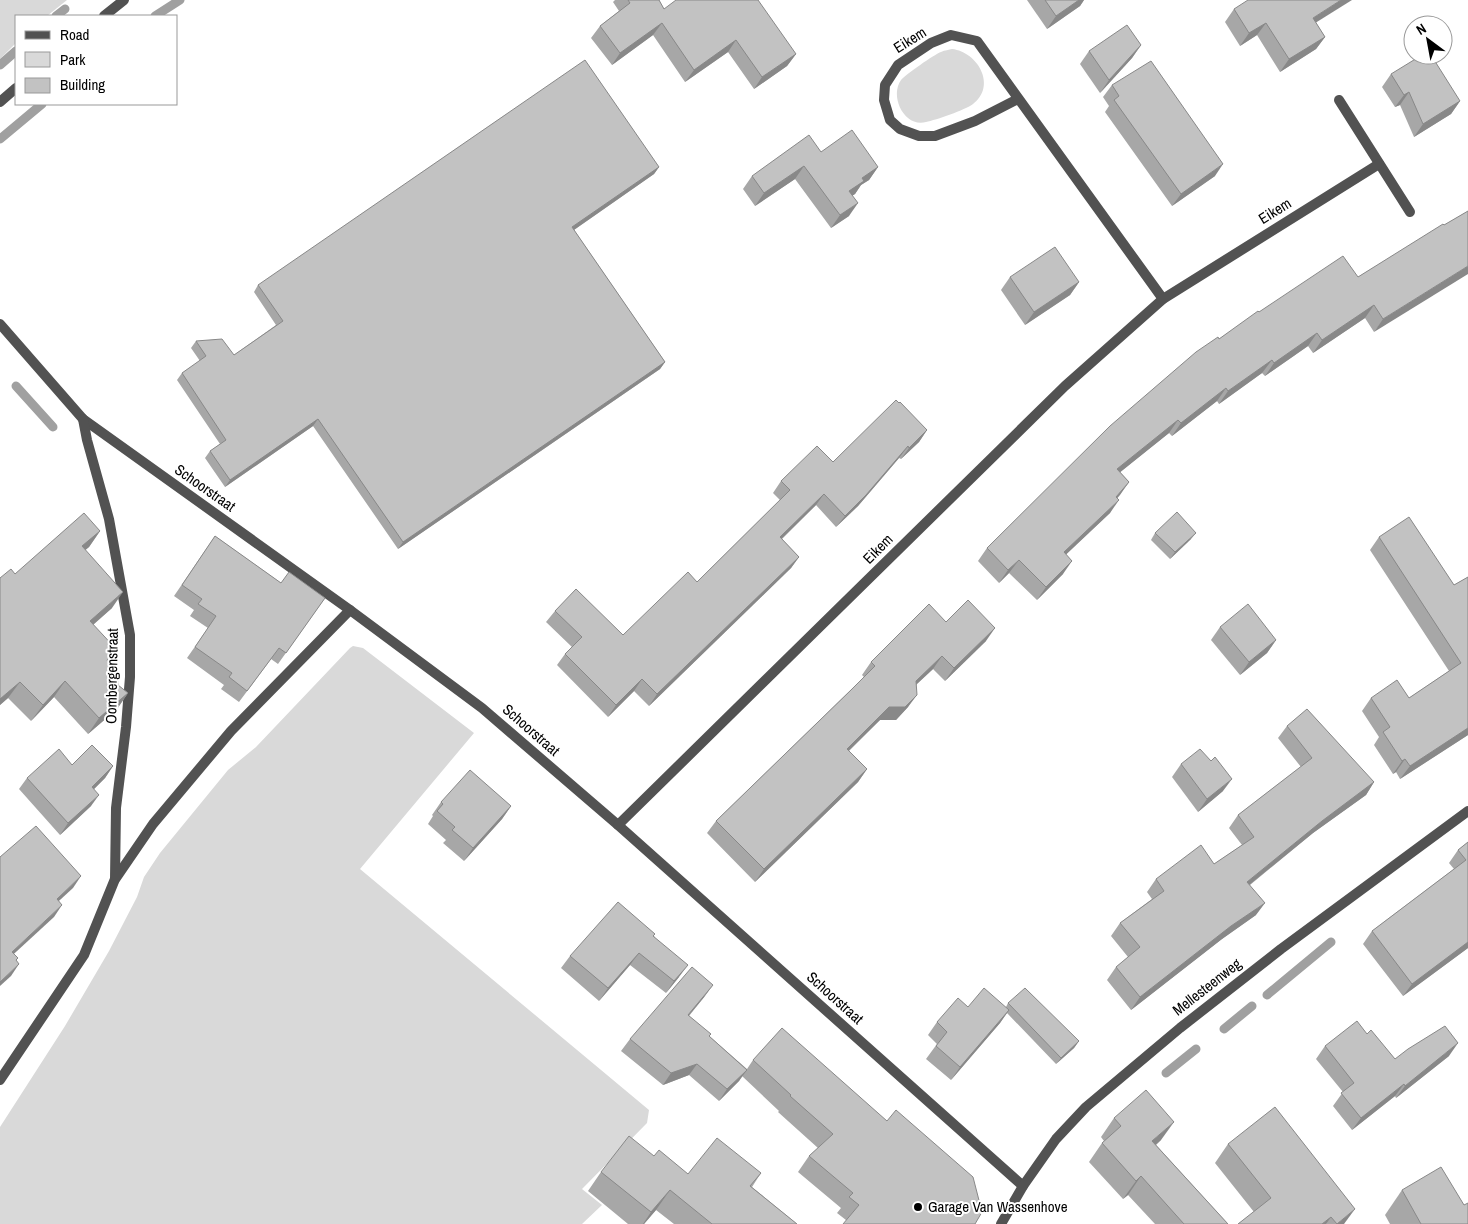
<svg xmlns="http://www.w3.org/2000/svg" width="1468" height="1224" viewBox="0 0 1468 1224" font-family="'Archivo Narrow',sans-serif">
<style>
.green{fill:#d9d9d9}
.lines{fill:none;stroke-linecap:round;stroke-linejoin:round}
.stream{stroke:#a0a0a0;stroke-width:9}
.minor{stroke:#525252;stroke-width:10}
.tertiary{stroke:#525252;stroke-width:10}
.wall{fill:#a7a7a7}
.shaded-wall{fill:#888}
.building{fill:#c2c2c2;stroke:#888}
.poi-dot{fill:#000;stroke:#fff;stroke-width:2}
.labels{text-anchor:middle;stroke-width:4;stroke-linejoin:round;paint-order:stroke}
.street-label{font-size:15px;fill:#000;stroke:#fff}
.poi-label{font-size:15px;fill:#000;stroke:#fff;text-anchor:start}
</style>
<rect width="100%" height="100%" fill="#fff"/>
<g class="green">
<polygon points="0,0 67,0 47,16 16,16 16,43 0,59"/>
<path d="M952,49C978,52 997,86 973,104C965,110 936,120 926,122C905,128 889,97 901,80C905,75 935,54 941,52C945,50 949,50 952,49Z"/>
<polygon points="353,646 363,648 474,733 360,869 649,1110 647,1123 582,1189 602,1205 582,1224 0,1224 0,1127 65,1026 109,951 137,897 144,877 160,853 228,770 256,747 350,648"/>
</g>
<g class="lines">
<g class="stream">
<polyline points="56,16 65,9"/>
<polyline points="155,16 180,0"/>
<polyline points="0,65 16,51"/>
<polyline points="0,139 42,104"/>
<polyline points="16,386 53,427"/>
<polyline points="1267,995 1331,942"/>
<polyline points="1224,1029 1252,1006"/>
<polyline points="1166,1073 1196,1049"/>
</g>
<g class="minor">
<polyline points="1018,99 975,121 935,136 919,136 900,129 890,120 884,100 885,85 898,65 931,43 951,35 977,41 1163,299"/>
<polyline points="1339,100 1410,212"/>
<polyline points="0,324 83,419 350,610 482,708 618,825 1023,1186"/>
<polyline points="618,825 1065,386 1163,299 1379,164"/>
<polyline points="116,878 153,824 231,731 350,610"/>
<polyline points="0,1080 84,955 115,879 116,808 126,727 130,677 130,635 109,519 87,440 83,419"/>
</g>
<g class="tertiary">
<polyline points="104,16 124,0"/>
<polyline points="0,102 16,88"/>
<polyline points="1001,1224 1023,1186 1056,1139 1086,1107 1180,1028 1281,949 1468,811"/>
</g>
</g>
<g class="wall">
<polygon points="615,0 659,0 664,9 796,54 787,66 754,89 728,52 685,82 653,35 612,65 591,38 600,26 619,11 613,2"/>
<polygon points="1027,0 1084,0 1080,6 1047,29"/>
<polygon points="1234,9 1316,23 1325,37 1316,49 1280,72 1257,35 1240,46 1225,22"/>
<polygon points="1141,45 1132,58 1100,93 1080,64 1089,51"/>
<polygon points="1391,74 1460,101 1451,114 1414,137 1400,105 1395,107 1382,87"/>
<polygon points="1112,85 1215,176 1172,206 1105,112 1109,106 1103,97"/>
<polygon points="821,152 878,167 869,180 861,185 855,194 853,195 849,216 831,228 795,179 755,206 743,189 752,176"/>
<polygon points="659,167 654,174 574,230 665,362 660,369 398,549 313,426 225,487 205,458 210,451 220,444 177,380 182,373 200,361 191,348 196,341 234,355 276,325 254,292 258,285"/>
<polygon points="1468,211 1374,332 1365,318 1313,353 1308,346 1265,376 1262,373 1219,404 1217,401 1172,436 1169,433 1120,472 1129,482 1117,498 1110,513 1066,554 1063,574 1037,600 1009,573 999,583 978,561 987,548 1219,339 1259,312 1358,277"/>
<polygon points="1010,277 1079,282 1070,295 1025,325 1001,290"/>
<polygon points="927,430 919,442 901,459 899,458 858,506 836,527 816,505 782,539 799,557 791,568 649,706 634,691 608,717 557,665 565,654 572,647 546,622 555,611 623,635 697,582 780,500 773,493 781,481"/>
<polygon points="100,531 89,547 85,550 112,608 93,625 118,685 128,693 117,709 88,734 54,697 31,721 8,698 0,705 0,578 15,574"/>
<polygon points="1155,533 1191,539 1170,559 1151,540"/>
<polygon points="215,536 281,583 325,598 278,664 271,659 239,702 221,689 224,685 187,658 208,628 190,616 194,610 174,596"/>
<polygon points="1379,537 1454,585 1468,577 1468,735 1400,779 1396,772 1393,774 1374,745 1379,737 1362,711 1371,698 1409,698 1449,671 1370,550"/>
<polygon points="946,622 986,641 945,681 933,669 916,685 908,707 896,720 880,720 849,751 867,769 858,782 755,882 707,833 716,821 864,677 862,675 871,662"/>
<polygon points="1220,627 1276,640 1267,653 1240,675 1211,640"/>
<polygon points="1287,726 1374,782 1366,795 1313,833 1250,885 1256,915 1222,939 1131,1010 1107,980 1116,967 1128,957 1111,936 1120,923 1152,899 1147,892 1156,879 1214,864 1242,845 1229,828 1238,815 1301,767 1278,738"/>
<polygon points="1181,764 1223,791 1198,812 1172,777"/>
<polygon points="72,765 113,766 105,778 94,789 91,806 60,835 19,789 27,778"/>
<polygon points="441,802 511,806 502,819 464,861 443,843 446,840 428,824 433,816 432,815"/>
<polygon points="1468,842 1468,948 1403,996 1363,944 1372,931 1454,869 1449,863 1458,850"/>
<polygon points="654,936 679,977 666,993 630,965 599,1001 561,968 570,956"/>
<polygon points="705,996 689,1016 709,1036 747,1069 753,1060 975,1224 846,1220 837,1213 841,1208 798,1172 809,1156 818,1148 778,1112 779,1111 742,1076 739,1081 719,1101 689,1075 663,1085 621,1051 630,1039"/>
<polygon points="1008,1003 1079,1041 1074,1048 1056,1064 1007,1013 1000,1023 951,1080 926,1059 937,1044 928,1035 937,1022 968,1007 1006,1007"/>
<polygon points="1367,1034 1395,1059 1449,1056 1396,1098 1395,1096 1352,1130 1333,1106 1343,1092 1316,1059 1325,1046"/>
<polygon points="1114,1118 1161,1140 1156,1145 1228,1224 1155,1224 1128,1195 1123,1199 1089,1162 1102,1143 1104,1141 1101,1137"/>
<polygon points="1228,1144 1344,1224 1238,1224 1254,1212 1215,1163"/>
<polygon points="654,1156 688,1174 761,1173 752,1187 797,1224 674,1224 656,1210 644,1224 628,1224 588,1191 601,1172"/>
<polygon points="1402,1190 1464,1205 1468,1224 1390,1224 1385,1215"/>
</g>
<g class="shaded-wall">
<polygon points="1079,0 1084,0 1080,6 1047,29 1056,16"/>
<polygon points="1341,0 1352,0 1304,30 1313,18"/>
<polygon points="662,23 653,35 612,65 620,53"/>
<polygon points="1266,23 1257,35 1240,46 1249,33"/>
<polygon points="1325,37 1316,49 1280,72 1289,59"/>
<polygon points="736,40 728,52 685,82 694,70"/>
<polygon points="1141,45 1132,58 1100,93 1109,80"/>
<polygon points="796,54 787,66 754,89 762,77"/>
<polygon points="1409,92 1400,105 1395,107 1404,95"/>
<polygon points="1460,101 1451,114 1414,137 1423,124"/>
<polygon points="1223,164 1215,176 1172,206 1181,194"/>
<polygon points="804,166 795,179 755,206 764,193"/>
<polygon points="659,167 654,174 568,234 572,227"/>
<polygon points="878,167 869,180 861,185 855,194 840,204 849,191 862,178"/>
<polygon points="858,203 849,216 831,228 840,215"/>
<polygon points="1468,266 1468,274 1374,332 1383,319"/>
<polygon points="1079,282 1070,295 1025,325 1034,312"/>
<polygon points="1374,305 1365,318 1313,353 1322,340"/>
<polygon points="1317,333 1308,346 1265,376 1274,363"/>
<polygon points="1272,360 1262,373 1219,404 1228,391"/>
<polygon points="665,362 660,369 398,549 403,542"/>
<polygon points="1226,388 1217,401 1172,436 1181,423"/>
<polygon points="318,419 313,426 225,487 230,480"/>
<polygon points="1178,420 1169,433 1108,482 1117,469"/>
<polygon points="927,430 919,442 901,459 909,448"/>
<polygon points="908,446 899,458 858,506 836,527 845,516"/>
<polygon points="1129,482 1120,495 1107,510 1116,497"/>
<polygon points="824,494 816,505 772,548 780,537"/>
<polygon points="1119,500 1110,513 1055,565 1064,552"/>
<polygon points="100,531 89,547 71,562 82,546"/>
<polygon points="1196,533 1191,539 1170,559 1175,552"/>
<polygon points="799,557 791,568 649,706 657,694"/>
<polygon points="1019,560 1009,573 999,583 1008,570"/>
<polygon points="1072,561 1063,574 1037,600 1046,587"/>
<polygon points="123,592 112,608 79,637 90,621"/>
<polygon points="995,628 986,641 945,681 954,668"/>
<polygon points="1276,640 1267,653 1240,675 1249,662"/>
<polygon points="117,650 106,666 107,660"/>
<polygon points="942,656 933,669 907,693 916,681"/>
<polygon points="642,679 634,691 608,717 616,705"/>
<polygon points="65,681 54,697 31,721 43,705"/>
<polygon points="20,682 8,698 0,705 0,699"/>
<polygon points="128,693 117,709 88,734 99,718"/>
<polygon points="917,695 908,707 896,720 880,720 838,761 847,749 889,707"/>
<polygon points="1468,728 1468,735 1400,779 1410,766"/>
<polygon points="1405,759 1396,772 1393,774 1402,761"/>
<polygon points="113,766 105,778 84,799 92,787"/>
<polygon points="867,769 858,782 755,882 764,869"/>
<polygon points="1232,779 1223,791 1198,812 1207,799"/>
<polygon points="1374,782 1366,795 1313,833 1238,894 1247,882 1322,821"/>
<polygon points="99,795 91,806 60,835 68,823"/>
<polygon points="511,806 502,819 464,861 473,848"/>
<polygon points="81,876 73,888 48,911 57,899"/>
<polygon points="1265,903 1256,915 1222,939 1131,1010 1140,997 1231,926"/>
<polygon points="62,905 54,917 4,963 12,952"/>
<polygon points="1468,942 1468,948 1403,996 1412,984"/>
<polygon points="639,953 630,965 599,1001 608,988"/>
<polygon points="19,964 11,976 0,986 0,982"/>
<polygon points="688,965 679,977 666,993 674,981"/>
<polygon points="713,985 705,996 679,1027 688,1015"/>
<polygon points="1009,1010 1000,1023 951,1080 960,1067"/>
<polygon points="1079,1041 1074,1048 1056,1064 1061,1058"/>
<polygon points="1458,1043 1449,1056 1396,1098 1405,1086"/>
<polygon points="697,1064 689,1075 663,1085 671,1073"/>
<polygon points="747,1070 739,1081 719,1101 727,1089"/>
<polygon points="1404,1084 1395,1096 1352,1130 1361,1118"/>
<polygon points="1174,1122 1161,1140 1139,1159 1152,1141"/>
<polygon points="1141,1176 1128,1195 1123,1199 1136,1181"/>
<polygon points="670,1190 656,1210 644,1224 643,1224 651,1212"/>
<polygon points="1355,1209 1344,1224 1337,1224"/>
<polygon points="1331,1217 1326,1224 1322,1224"/>
</g>
<g class="building">
<polygon points="628,0 659,0 664,9 676,0 758,0 796,54 762,77 736,40 694,70 662,23 620,53 600,26 630,3"/>
<polygon points="1045,0 1079,0 1056,16"/>
<polygon points="1248,0 1341,0 1313,18 1325,37 1289,59 1266,23 1249,33 1234,9"/>
<polygon points="1127,25 1141,45 1109,80 1089,51"/>
<polygon points="1422,55 1431,55 1460,101 1423,124 1409,92 1404,95 1391,74"/>
<polygon points="585,60 659,167 572,227 665,362 403,542 318,419 230,480 210,451 226,440 182,373 206,356 196,341 222,339 234,355 283,321 258,285"/>
<polygon points="1151,61 1223,164 1181,194 1114,100 1119,96 1112,85"/>
<polygon points="852,130 878,167 862,178 864,181 849,191 858,203 840,215 804,166 764,193 752,176 809,135 821,152"/>
<polygon points="1468,211 1468,266 1383,319 1374,305 1322,340 1317,333 1274,363 1272,360 1228,391 1226,388 1181,423 1178,420 1117,469 1129,482 1116,497 1119,500 1064,552 1072,561 1046,587 1019,560 1008,570 987,548 1110,426 1196,352 1218,337 1219,339 1258,311 1259,312 1343,256 1358,277 1443,224 1444,225"/>
<polygon points="1055,247 1079,282 1034,312 1010,277"/>
<polygon points="896,400 899,403 900,402 927,430 909,448 908,446 866,495 845,516 824,494 780,537 799,557 657,694 642,679 616,705 565,654 582,637 555,611 576,589 623,635 688,572 697,582 790,490 781,481 817,446 833,462"/>
<polygon points="1177,512 1196,533 1175,552 1155,533"/>
<polygon points="84,513 100,531 82,546 123,592 90,621 117,650 107,660 118,679 118,685 128,693 99,718 65,681 43,705 20,682 0,699 0,578 11,569 15,574"/>
<polygon points="1409,517 1454,585 1468,577 1468,728 1410,766 1405,759 1402,761 1383,732 1390,727 1371,698 1397,680 1409,698 1461,663 1379,537"/>
<polygon points="215,536 281,583 289,572 325,598 286,653 279,648 247,691 229,677 232,673 195,647 216,616 198,604 202,599 182,585"/>
<polygon points="968,600 995,628 954,668 942,656 916,681 917,695 905,707 889,707 847,749 867,769 764,869 716,821 851,690 875,666 871,662 929,604 946,622"/>
<polygon points="1248,604 1276,640 1249,662 1220,627"/>
<polygon points="1307,709 1374,782 1322,821 1247,882 1265,903 1231,926 1140,997 1116,967 1140,947 1120,923 1164,891 1156,879 1201,845 1214,864 1254,837 1238,815 1312,758 1287,726"/>
<polygon points="92,745 113,766 92,787 99,795 68,823 27,778 59,749 72,765"/>
<polygon points="1200,749 1211,761 1215,757 1232,779 1207,799 1181,764"/>
<polygon points="470,770 511,806 473,848 452,830 455,827 437,811 443,804 441,802"/>
<polygon points="36,826 81,876 57,899 62,905 12,952 18,958 16,960 19,964 0,982 0,857"/>
<polygon points="1468,842 1468,942 1412,984 1372,931 1466,860 1458,850"/>
<polygon points="618,902 655,934 653,936 688,965 674,981 639,953 608,988 570,956"/>
<polygon points="692,967 713,985 688,1015 711,1034 709,1036 747,1070 727,1089 697,1064 671,1073 630,1039"/>
<polygon points="984,988 1009,1010 960,1067 936,1046 947,1032 937,1022 958,998 968,1007"/>
<polygon points="1025,988 1079,1041 1061,1058 1008,1003"/>
<polygon points="1357,1021 1367,1034 1371,1030 1395,1059 1408,1049 1445,1026 1458,1043 1405,1086 1404,1084 1361,1118 1341,1093 1354,1083 1325,1046"/>
<polygon points="782,1028 887,1121 896,1110 973,1177 982,1212 975,1224 843,1224 859,1205 849,1197 853,1193 809,1156 833,1134 790,1096 791,1095 753,1060"/>
<polygon points="1146,1090 1174,1122 1152,1141 1228,1224 1184,1224 1141,1176 1136,1181 1102,1143 1121,1126 1114,1118"/>
<polygon points="1275,1107 1355,1209 1337,1224 1331,1217 1322,1224 1238,1224 1271,1198 1228,1144"/>
<polygon points="629,1136 654,1156 659,1150 688,1174 717,1138 761,1173 750,1186 797,1224 712,1224 670,1190 651,1212 601,1172"/>
<polygon points="1441,1167 1464,1205 1468,1203 1468,1224 1421,1224 1402,1190"/>
</g>
<circle class="poi-dot" cx="918" cy="1207" r="5"/>
<g class="labels">
<g class="street-label">
<text transform="translate(910 40) rotate(-32)" y="5">Eikem</text>
<text transform="translate(1275 211) rotate(-32)" y="5">Eikem</text>
<text transform="translate(205 488) rotate(35)" y="5">Schoorstraat</text>
<text transform="translate(878 549) rotate(-45)" y="5">Eikem</text>
<text transform="translate(112 676) rotate(-89)" y="5">Oombergenstraat</text>
<text transform="translate(531 730) rotate(41)" y="5">Schoorstraat</text>
<text transform="translate(1207 987) rotate(-38)" y="5">Mellesteenweg</text>
<text transform="translate(835 998) rotate(42)" y="5">Schoorstraat</text>
</g>
<g class="poi-label">
<text x="928" y="1212">Garage Van Wassenhove</text>
</g>
</g>
<rect x="15" y="15" width="162" height="90" fill="#ffffff" stroke="#999999"/>
<rect x="25" y="31" width="25" height="8" fill="#525252" stroke="#999999"/>
<text x="60" y="40" font-size="15" fill="#000000">Road</text>
<rect x="25" y="52" width="25" height="15" fill="#d9d9d9" stroke="#999999"/>
<text x="60" y="65" font-size="15" fill="#000000">Park</text>
<rect x="25" y="78" width="25" height="15" fill="#c2c2c2" stroke="#999999"/>
<text x="60" y="90" font-size="15" fill="#000000">Building</text>
<g transform="translate(1428 40) rotate(328)"><circle r="24" fill="#ffffff" stroke="#999999"/>
<path d="M0-4L9 19L0 12L-9 19Z" fill="#000000"/>
<text y="-8" font-size="14" font-weight="bold" text-anchor="middle" fill="#000000">N</text>
</g>
</svg>
